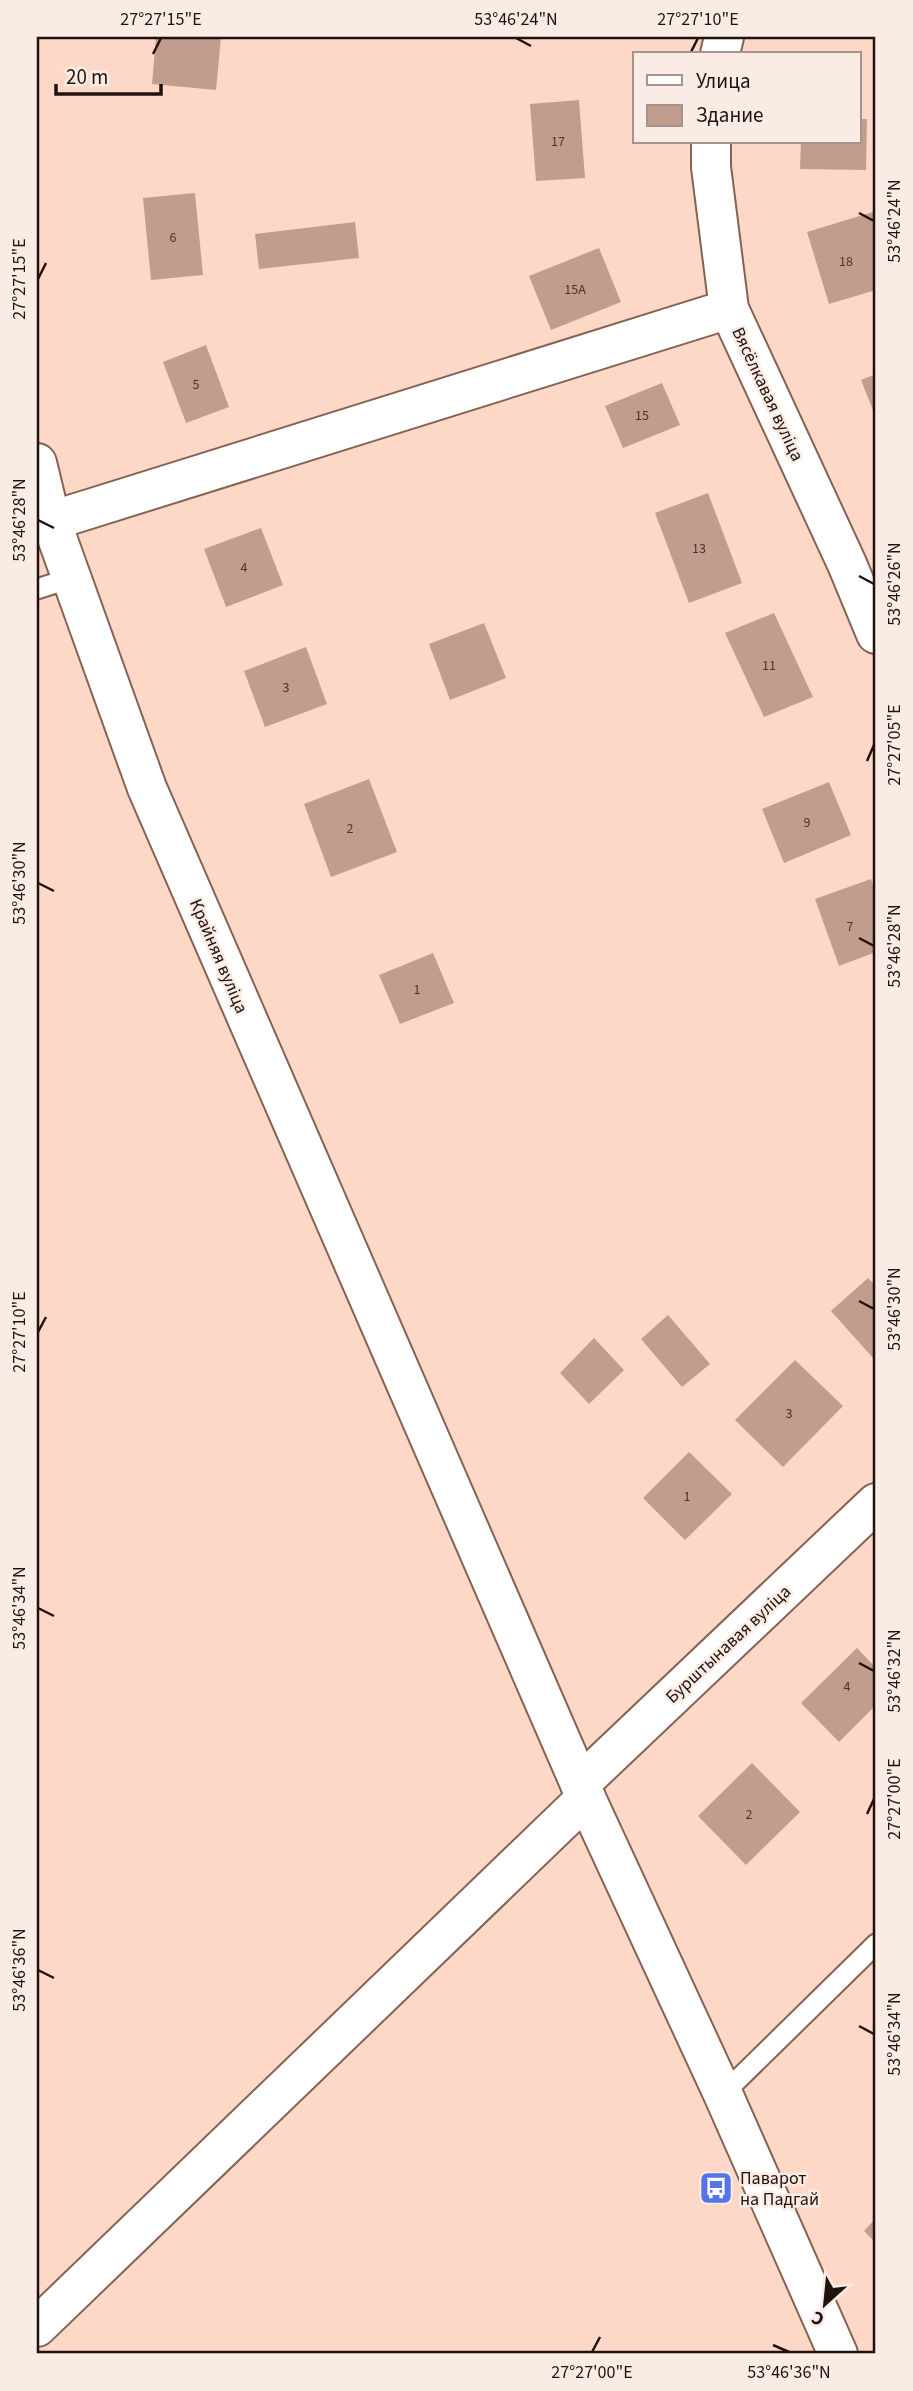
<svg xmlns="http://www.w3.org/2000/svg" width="913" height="2391" viewBox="0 0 913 2391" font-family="'Source Sans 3',sans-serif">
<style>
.building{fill:#c19d8e}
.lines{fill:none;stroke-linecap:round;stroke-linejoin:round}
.service-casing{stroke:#846254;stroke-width:23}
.minor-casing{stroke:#846254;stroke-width:42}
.tertiary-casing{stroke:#846254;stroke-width:42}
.service{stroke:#fff;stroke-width:19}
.minor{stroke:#fff;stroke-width:38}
.tertiary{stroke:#fff;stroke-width:38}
.ticks{fill:none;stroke:#20130e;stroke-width:2.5}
.labels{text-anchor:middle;stroke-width:5;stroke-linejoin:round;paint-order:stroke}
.number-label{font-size:14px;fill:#48362e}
.street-label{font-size:18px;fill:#20130e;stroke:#faebe4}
.poi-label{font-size:18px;fill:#20130e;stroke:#faebe4;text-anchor:start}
.neatline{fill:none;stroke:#20130e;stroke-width:2.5}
.ticks-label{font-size:18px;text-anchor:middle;fill:#20130e}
</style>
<rect width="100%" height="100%" fill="#fed8c7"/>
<g class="building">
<polygon points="156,37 221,37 216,90 152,84"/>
<polygon points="579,100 585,178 536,181 530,104"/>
<polygon points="859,119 867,119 866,170 800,169 801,142 859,142"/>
<polygon points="195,193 203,275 151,280 143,198"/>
<polygon points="876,211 876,290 829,304 807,232"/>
<polygon points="355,222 359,258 259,269 255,234"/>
<polygon points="599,248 621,302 551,330 529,276"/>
<polygon points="206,345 229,407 186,423 163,362"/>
<polygon points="876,374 876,418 861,380"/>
<polygon points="662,383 680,425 623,448 605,406"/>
<polygon points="708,493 742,583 689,603 655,513"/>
<polygon points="261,528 283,585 226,607 204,549"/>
<polygon points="774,613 813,697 764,717 725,633"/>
<polygon points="484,623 506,678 450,700 429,644"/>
<polygon points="306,647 327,704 265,727 244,671"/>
<polygon points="369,779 397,852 331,877 304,804"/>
<polygon points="829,782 851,835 784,863 762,809"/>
<polygon points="871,879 876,894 876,952 839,966 815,899"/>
<polygon points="433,953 454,1003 400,1024 379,975"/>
<polygon points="868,1278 876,1286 876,1355 873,1358 831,1311"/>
<polygon points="668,1315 710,1364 682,1387 641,1339"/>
<polygon points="594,1338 624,1370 589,1404 560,1373"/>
<polygon points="795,1360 843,1406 783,1467 735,1420"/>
<polygon points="689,1452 732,1494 685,1540 643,1498"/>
<polygon points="857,1648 876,1668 876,1705 839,1742 801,1703"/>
<polygon points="752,1763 800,1812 746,1865 698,1816"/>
<polygon points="876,2218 876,2243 864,2231"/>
</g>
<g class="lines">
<defs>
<g id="service">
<polyline points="37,589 71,578"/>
<polyline points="723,2094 876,1944"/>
</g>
<g id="minor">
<polyline points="720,54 724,37"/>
<polyline points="711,142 711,167 729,309 847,564 876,634"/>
<polyline points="51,521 729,309"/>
<polyline points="580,1784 876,1503"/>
<polyline points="37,2327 586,1798"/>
</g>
<polyline id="tertiary" points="37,463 51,521 147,788 586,1798 723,2094 838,2354"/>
</defs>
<use href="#service" class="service-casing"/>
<use href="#minor" class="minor-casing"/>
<use href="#tertiary" class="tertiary-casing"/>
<use href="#service" class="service"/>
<use href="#minor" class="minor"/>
<use href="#tertiary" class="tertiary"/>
</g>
<path class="ticks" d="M516,38L531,46M153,54L161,38M690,54L698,38M859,213L874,221M38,279L46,263M38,520L54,528M859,576L874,584M867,761L874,745M38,883L54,891M859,938L874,946M859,1301L874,1309M38,1332L46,1317M38,1608L54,1616M859,1663L874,1671M867,1814L874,1799M38,1970L54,1978M859,2026L874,2034M773,2345L789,2352M592,2352L600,2337"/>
<defs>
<symbol id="bus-square" viewBox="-11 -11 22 22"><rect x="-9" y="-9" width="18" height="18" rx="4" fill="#5674e9" stroke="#faebe4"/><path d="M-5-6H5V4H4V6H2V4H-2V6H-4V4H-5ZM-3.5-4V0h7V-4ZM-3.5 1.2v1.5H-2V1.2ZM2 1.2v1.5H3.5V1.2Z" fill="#fff"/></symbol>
</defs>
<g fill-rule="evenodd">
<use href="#bus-square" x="697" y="2169" width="38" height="38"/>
</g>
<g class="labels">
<g class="number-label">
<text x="558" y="146">17</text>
<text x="173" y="242">6</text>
<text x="846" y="266">18</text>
<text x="575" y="294">15А</text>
<text x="196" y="389">5</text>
<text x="642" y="420">15</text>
<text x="699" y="553">13</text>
<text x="244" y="572">4</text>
<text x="769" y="670">11</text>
<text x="286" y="692">3</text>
<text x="807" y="827">9</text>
<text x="350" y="833">2</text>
<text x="850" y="931">7</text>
<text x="417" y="994">1</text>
<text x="789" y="1418">3</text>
<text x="687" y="1501">1</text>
<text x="847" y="1691">4</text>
<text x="749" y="1819">2</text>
</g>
<g class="street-label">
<text transform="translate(768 394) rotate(65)" y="6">Вясёлкавая вуліца</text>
<text transform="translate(219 956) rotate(67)" y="6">Крайняя вуліца</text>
<text transform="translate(728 1644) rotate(-43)" y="6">Бурштынавая вуліца</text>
</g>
<g class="poi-label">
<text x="740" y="2184">Паварот<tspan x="740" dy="21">на Падгай</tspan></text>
</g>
</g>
<rect width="913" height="2391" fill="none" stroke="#faebe4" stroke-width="77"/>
<rect x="633" y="52" width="228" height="91" fill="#faebe4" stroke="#a3958e" stroke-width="2"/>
<rect x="647" y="75" width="35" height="10" fill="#ffffff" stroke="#a3958e" stroke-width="2"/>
<text x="696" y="88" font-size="21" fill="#20130e">Улица</text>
<rect x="647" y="105" width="35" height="21" fill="#c19d8e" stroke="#a3958e" stroke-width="2"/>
<text x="696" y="122" font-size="21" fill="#20130e">Здание</text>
<g transform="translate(825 2304) rotate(207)" stroke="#faebe4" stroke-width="5" paint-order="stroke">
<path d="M0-5L12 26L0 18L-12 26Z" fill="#20130e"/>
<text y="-10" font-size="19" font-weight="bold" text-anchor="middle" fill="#20130e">С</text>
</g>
<path d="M56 84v10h105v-10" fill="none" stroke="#20130e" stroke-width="3.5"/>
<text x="66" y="84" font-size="21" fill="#20130e" stroke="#faebe4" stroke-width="5" paint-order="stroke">20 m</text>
<rect x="38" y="38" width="836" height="2314" class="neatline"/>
<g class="ticks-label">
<text x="161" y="25">27°27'15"E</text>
<text x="516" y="25">53°46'24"N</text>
<text x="698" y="25">27°27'10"E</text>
<text transform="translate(894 221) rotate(-90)" y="6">53°46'24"N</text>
<text transform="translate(19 279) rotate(-90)" y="6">27°27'15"E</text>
<text transform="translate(19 520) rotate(-90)" y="6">53°46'28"N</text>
<text transform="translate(894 584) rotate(-90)" y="6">53°46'26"N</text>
<text transform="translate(894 745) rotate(-90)" y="6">27°27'05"E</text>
<text transform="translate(19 883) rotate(-90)" y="6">53°46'30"N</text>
<text transform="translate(894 946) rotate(-90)" y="6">53°46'28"N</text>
<text transform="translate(894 1309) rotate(-90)" y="6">53°46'30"N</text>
<text transform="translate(19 1332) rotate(-90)" y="6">27°27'10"E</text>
<text transform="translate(19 1608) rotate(-90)" y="6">53°46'34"N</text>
<text transform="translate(894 1671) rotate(-90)" y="6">53°46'32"N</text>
<text transform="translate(894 1799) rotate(-90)" y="6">27°27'00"E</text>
<text transform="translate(19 1970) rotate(-90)" y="6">53°46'36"N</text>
<text transform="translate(894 2034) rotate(-90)" y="6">53°46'34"N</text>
<text x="592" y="2378">27°27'00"E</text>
<text x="789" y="2378">53°46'36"N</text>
</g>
</svg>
